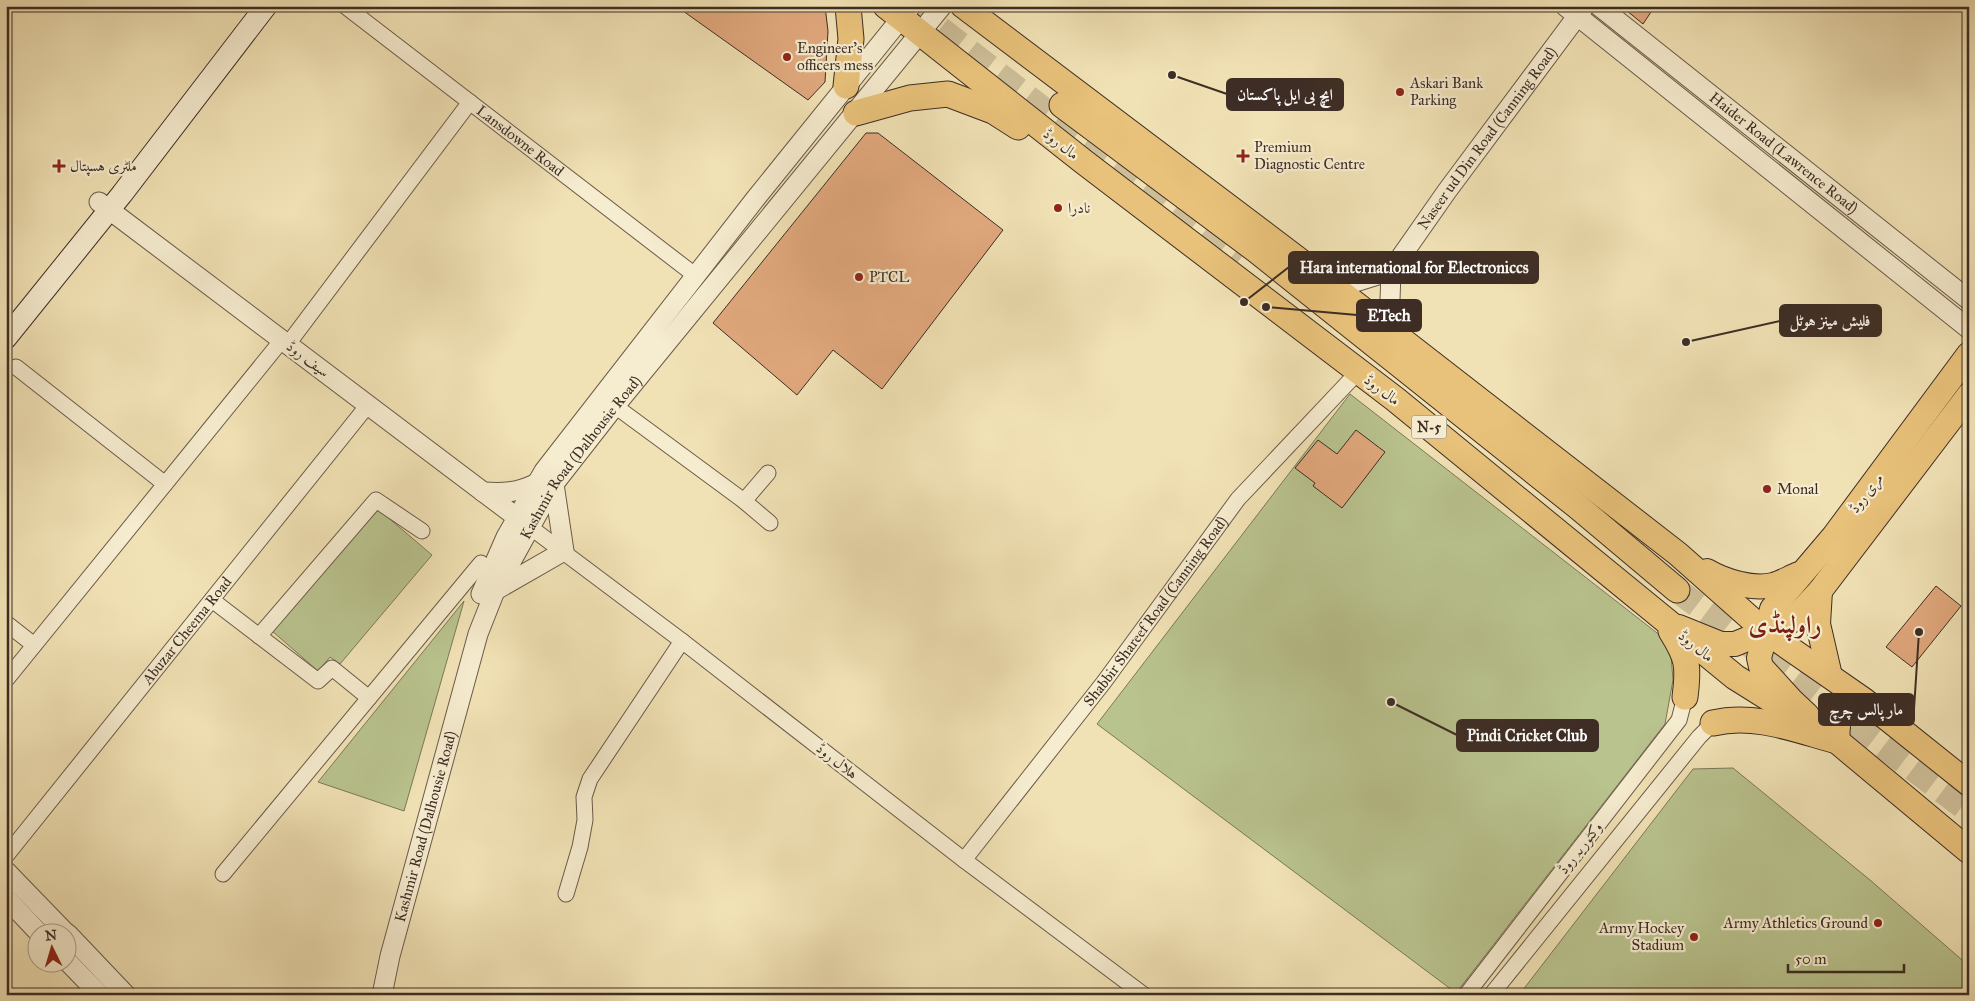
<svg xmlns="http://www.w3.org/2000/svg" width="1975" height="1001" viewBox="0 0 1975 1001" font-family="'IM FELL Great Primer',Amiri,serif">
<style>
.green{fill:#b9c38e;stroke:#7b785a}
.building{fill:#e1a87d;stroke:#3d2d25}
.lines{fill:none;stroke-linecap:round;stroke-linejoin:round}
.trunk-tunnel{stroke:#cdbe98;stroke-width:25;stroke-dasharray:25 12;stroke-linecap:butt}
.minor-casing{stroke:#6a5a49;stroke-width:17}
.tertiary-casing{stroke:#6a5a49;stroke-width:21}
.secondary-casing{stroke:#3d2d25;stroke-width:23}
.primary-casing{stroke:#3d2d25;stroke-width:26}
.trunk-casing{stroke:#3d2d25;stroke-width:27}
.minor{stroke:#f6eccf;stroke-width:15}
.tertiary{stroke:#f6eccf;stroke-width:19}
.secondary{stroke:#f6eccf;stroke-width:21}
.primary{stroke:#e8c17a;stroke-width:24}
.trunk{stroke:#e8c17a;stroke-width:25}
.poi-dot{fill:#8f2418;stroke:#f6eccf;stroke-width:2}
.labels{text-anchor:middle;stroke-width:4.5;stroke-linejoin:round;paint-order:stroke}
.shield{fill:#f6eccf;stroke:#746658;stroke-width:1}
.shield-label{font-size:14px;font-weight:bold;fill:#3d2d25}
.poi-label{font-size:15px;fill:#3d2d25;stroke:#f6eccf;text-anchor:start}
.street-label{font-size:15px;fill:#3d2d25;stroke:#f6eccf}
.town-label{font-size:25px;font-weight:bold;fill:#7a1f14;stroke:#f6eccf}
.leader{fill:none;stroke:#3d2d25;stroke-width:2}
.callout-dot{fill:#3d2d25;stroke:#f6eccf;stroke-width:2}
.callout{fill:#3d2d25;stroke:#3d2d25;stroke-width:2}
.callout-label{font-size:16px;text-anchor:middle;font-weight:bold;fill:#fff}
</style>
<rect width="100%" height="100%" fill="#f1e2b5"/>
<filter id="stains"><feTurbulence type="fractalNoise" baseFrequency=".004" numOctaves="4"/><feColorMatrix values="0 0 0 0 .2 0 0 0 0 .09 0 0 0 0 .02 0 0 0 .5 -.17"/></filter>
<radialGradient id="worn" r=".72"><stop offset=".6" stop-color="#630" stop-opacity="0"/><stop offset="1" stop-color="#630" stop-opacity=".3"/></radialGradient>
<g class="green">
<polygon points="1350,394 1670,643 1673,680 1665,724 1456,993 1097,724"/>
<polygon points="378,509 432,555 340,664 330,657 318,671 272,631"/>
<polygon points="464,601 404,811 318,782"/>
<polygon points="1733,768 1870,880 1969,966 1969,995 1519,995 1693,769"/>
</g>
<g class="building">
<polygon points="676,6 825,6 828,31 825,82 808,100"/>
<polygon points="1621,6 1655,6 1643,24"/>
<polygon points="866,133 878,133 1003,230 882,389 833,350 797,395 713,323"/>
<polygon points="1356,430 1385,452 1342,508 1313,486 1315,483 1295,468 1318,440 1337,454"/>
<polygon points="1936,586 1961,606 1912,667 1886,647"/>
</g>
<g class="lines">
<g class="trunk-tunnel">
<polyline points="911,6 1152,194 1236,264"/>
<polyline points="1677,590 1969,811"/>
</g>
<defs>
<g id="minor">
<path id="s1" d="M345,6L696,276"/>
<polyline points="288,344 470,102"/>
<polyline points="16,367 165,484"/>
<polyline points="615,406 744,501 770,523"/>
<polyline points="744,501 768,473"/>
<polyline points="530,527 682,641 964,860 1144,995"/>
<polyline points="212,600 318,681 332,668 369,698"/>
<polyline points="6,623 34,645"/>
<polyline points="259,636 376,500 422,531"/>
<polyline points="6,680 282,340"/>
<path id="s2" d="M6,856L368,405"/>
<path id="s3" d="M964,860L1104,682L1238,499L1358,372"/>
<polyline points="223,874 481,563"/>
<polyline points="566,894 580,847 585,820 584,797 590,779 682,641"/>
<polyline points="1466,995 1679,720 1685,697"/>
<polyline points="1491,995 1699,737 1713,723"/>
</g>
<g id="tertiary">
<polyline points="1565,6 1969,329"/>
<path id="s4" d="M1599,6L1969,300"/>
<polyline points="99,202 527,525"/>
<polyline points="1336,288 1391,271"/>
<path id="s5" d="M1389,329L1391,271L1447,191L1584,7"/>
<path d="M483,492C504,493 516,493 535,484"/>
<polyline points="496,590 564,551 554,484"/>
<polyline points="481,594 506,537 544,471 756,198 911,6"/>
<polyline points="6,871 67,934"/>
<polyline points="6,898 40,934"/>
<polyline points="68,934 126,995"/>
<polyline points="68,962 100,995"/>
<path id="s6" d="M382,995L390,956L478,634L495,591L554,484L615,406L942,6"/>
</g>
<polyline id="secondary" points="6,338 122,194 266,6"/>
<g id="primary">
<polyline points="963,6 1306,265 1678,554 1766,632 1864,700 1969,784"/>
<path d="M1707,571C1724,581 1753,590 1773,585C1781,583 1791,577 1799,574"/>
<polyline points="1820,591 1818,624 1830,676"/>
<polyline points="1679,627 1721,644 1735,644 1793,620 1820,591 1969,395"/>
<polyline points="1807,715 1792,701 1761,667 1759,658 1772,609 1834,536 1969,354"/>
</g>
<g id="trunk">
<polyline points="886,6 1084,162 1395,399 1735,677 1837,741 1969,851"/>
<polyline points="846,86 851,39 848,6"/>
<polyline points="1062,105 1256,250 1577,506 1677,590"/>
<polyline points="856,113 910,98 948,94 993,111 1018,127"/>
<path d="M1671,631C1688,658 1689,666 1685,697"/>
<path d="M1713,723C1755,713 1796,730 1837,741C1836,704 1848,709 1879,713"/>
</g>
</defs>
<use href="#minor" class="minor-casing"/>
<use href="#tertiary" class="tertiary-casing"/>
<use href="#secondary" class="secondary-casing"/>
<use href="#primary" class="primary-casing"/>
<use href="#trunk" class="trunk-casing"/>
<use href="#minor" class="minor"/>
<use href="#tertiary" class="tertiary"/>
<use href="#secondary" class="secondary"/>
<use href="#primary" class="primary"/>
<use href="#trunk" class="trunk"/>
</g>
<g class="poi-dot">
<circle cx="787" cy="57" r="5"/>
<circle cx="1400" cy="92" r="5"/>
<path d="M1240.5 148.5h5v5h5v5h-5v5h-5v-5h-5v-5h5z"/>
<path d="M56.5 158.5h5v5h5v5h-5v5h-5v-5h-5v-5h5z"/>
<circle cx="1058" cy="208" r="5"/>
<circle cx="859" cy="277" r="5"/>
<circle cx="1767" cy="489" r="5"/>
<circle cx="1878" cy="923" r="5"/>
<circle cx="1694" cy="937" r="5"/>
</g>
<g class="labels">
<rect class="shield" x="1411.5" y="415.5" width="35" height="23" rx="4"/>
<g class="shield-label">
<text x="1429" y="432">N-5</text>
</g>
<g class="poi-label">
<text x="797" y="53">Engineer's<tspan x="797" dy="17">officers mess</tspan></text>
<text x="1410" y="88">Askari Bank<tspan x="1410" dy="17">Parking</tspan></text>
<text x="1254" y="152">Premium<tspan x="1254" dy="17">Diagnostic Centre</tspan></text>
<text x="70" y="171">ملٹری ہسپتال</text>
<text x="1068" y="213">نادرا</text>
<text x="869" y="282">PTCL</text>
<text x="1777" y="494">Monal</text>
<text x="1868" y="928" text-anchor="end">Army Athletics Ground</text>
<text x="1684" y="933" text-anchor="end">Army Hockey<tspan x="1684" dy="17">Stadium</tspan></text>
</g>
<g class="street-label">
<text dy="5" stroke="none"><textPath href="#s5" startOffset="222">Naseer ud Din Road (Canning Road)</textPath></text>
<text dy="5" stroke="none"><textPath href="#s1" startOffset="221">Lansdowne Road</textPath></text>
<text transform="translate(1061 144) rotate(38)" y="5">مال روڈ</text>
<text dy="5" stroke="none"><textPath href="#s4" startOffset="236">Haider Road (Lawrence Road)</textPath></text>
<text transform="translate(308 359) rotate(37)" y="5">سیف روڈ</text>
<text transform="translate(1382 390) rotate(37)" y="5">مال روڈ</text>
<text dy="5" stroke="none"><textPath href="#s6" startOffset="579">Kashmir Road (Dalhousie Road)</textPath></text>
<text transform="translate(1866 493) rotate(-53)" y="5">مری روڈ</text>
<text dy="5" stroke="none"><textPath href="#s3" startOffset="314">Shabbir Shareef Road (Canning Road)</textPath></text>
<text dy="5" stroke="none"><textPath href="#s2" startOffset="289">Abuzar Cheema Road</textPath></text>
<text transform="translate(1696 646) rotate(39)" y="5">مال روڈ</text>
<text transform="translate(837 761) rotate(38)" y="5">ہلال روڈ</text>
<text dy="5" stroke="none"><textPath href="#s6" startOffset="174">Kashmir Road (Dalhousie Road)</textPath></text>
<text transform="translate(1580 848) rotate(-52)" y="5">وکٹوریہ روڈ</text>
</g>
<g class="town-label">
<text x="1785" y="633">راولپنڈی</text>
</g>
</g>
<path class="leader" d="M1172 75L1227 94M1244 302L1289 267M1266 307L1357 315M1686 342L1780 321M1919 632L1914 709M1391 702L1457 735"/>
<g class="callout-dot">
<circle cx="1172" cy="75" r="5"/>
<circle cx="1244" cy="302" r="5"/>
<circle cx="1266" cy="307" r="5"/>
<circle cx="1686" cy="342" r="5"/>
<circle cx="1919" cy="632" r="5"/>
<circle cx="1391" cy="702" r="5"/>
</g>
<g class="callout">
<rect x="1227" y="79" width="116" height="31" rx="5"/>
<rect x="1289" y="252" width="249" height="31" rx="5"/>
<rect x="1357" y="300" width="64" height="31" rx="5"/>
<rect x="1780" y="305" width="101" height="31" rx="5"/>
<rect x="1819" y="694" width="95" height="31" rx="5"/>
<rect x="1457" y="720" width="141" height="31" rx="5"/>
</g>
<g class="callout-label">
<text x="1285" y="100">ایچ بی ایل پاکستان</text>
<text x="1414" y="273">Hara international for Electroniccs</text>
<text x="1389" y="321">ETech</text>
<text x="1830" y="326">فلیش مینز ہوٹل</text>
<text x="1866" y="715">مار پالس چرچ</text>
<text x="1527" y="741">Pindi Cricket Club</text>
</g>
<rect width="1975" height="1001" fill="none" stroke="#f1e2b5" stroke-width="25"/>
<rect x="8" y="8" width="1960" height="986" fill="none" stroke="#3d2d25" stroke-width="2.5"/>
<rect x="12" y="12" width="1950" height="976" fill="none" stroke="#3d2d25"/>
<g transform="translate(52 948) rotate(355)"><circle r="24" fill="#f6eccf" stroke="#aca08b"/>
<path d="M0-4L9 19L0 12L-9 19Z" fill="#8f2418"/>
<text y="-8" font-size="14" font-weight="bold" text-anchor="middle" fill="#3d2d25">N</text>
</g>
<path d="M1788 964v8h116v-8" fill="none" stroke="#3d2d25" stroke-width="2.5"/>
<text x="1795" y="964" font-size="15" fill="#3d2d25" stroke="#f6eccf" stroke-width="4" paint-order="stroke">50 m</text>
<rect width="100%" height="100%" filter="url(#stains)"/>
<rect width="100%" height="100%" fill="url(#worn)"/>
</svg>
